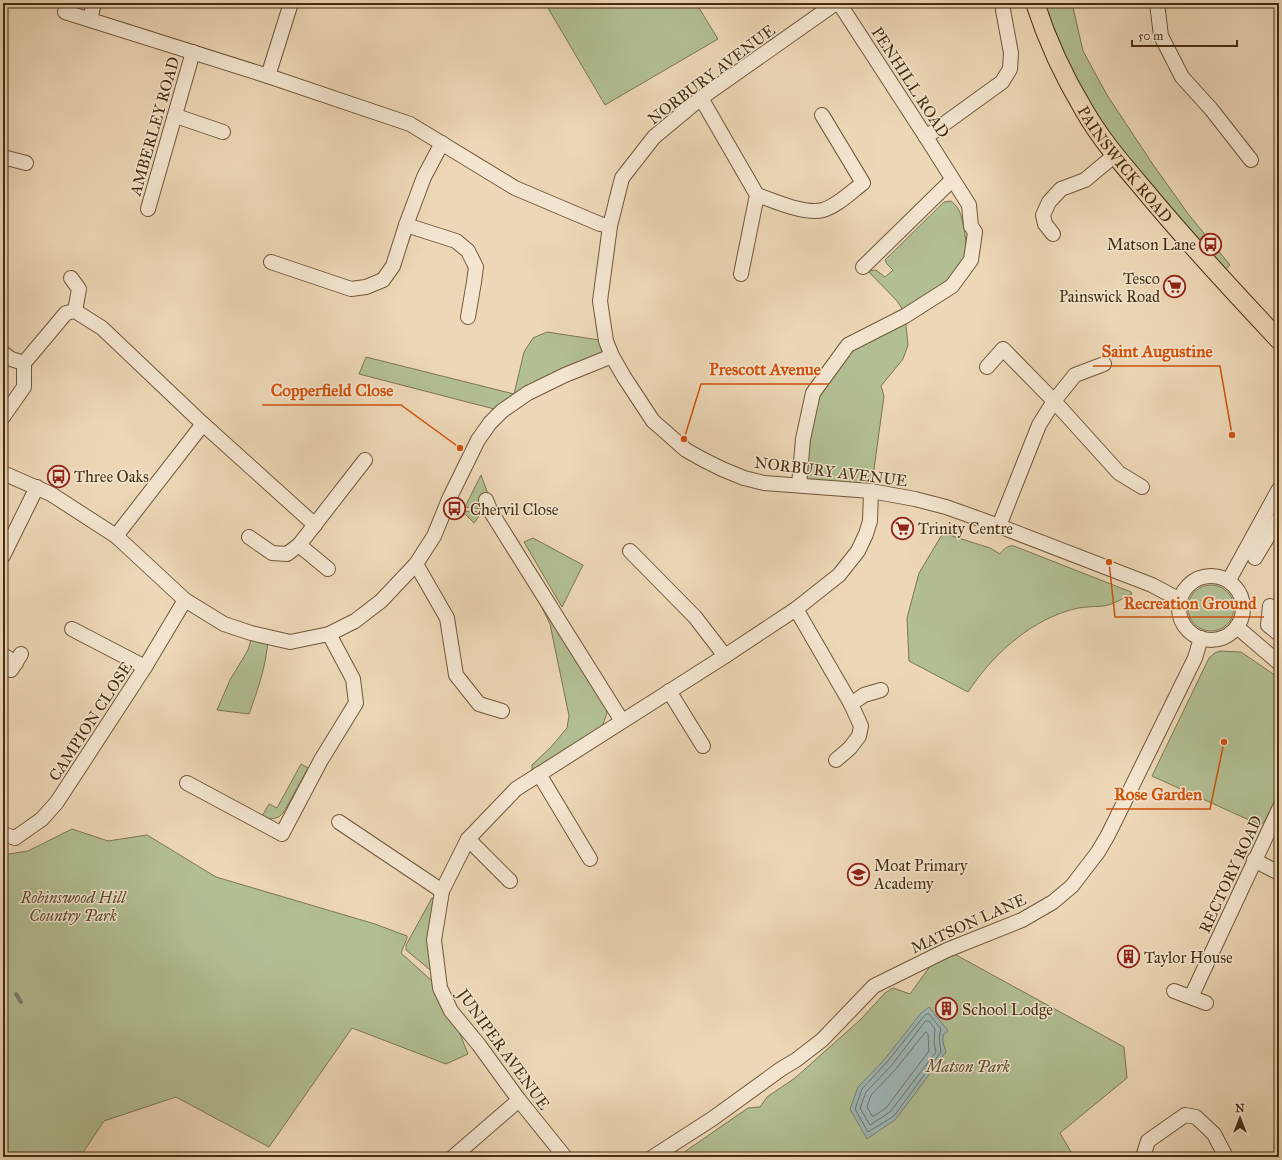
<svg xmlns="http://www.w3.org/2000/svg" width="1282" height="1160" viewBox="0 0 1282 1160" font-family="'IM FELL Great Primer',serif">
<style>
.green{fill:#b2bf93;stroke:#7c7651}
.water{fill:#9db7b8;stroke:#7a7f74}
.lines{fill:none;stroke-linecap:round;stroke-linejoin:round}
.shore{stroke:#727264;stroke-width:1}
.stream{stroke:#7a7f74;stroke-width:4}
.minor-casing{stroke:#705739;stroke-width:16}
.major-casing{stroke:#462c0f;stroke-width:20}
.minor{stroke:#f3e5d0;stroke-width:14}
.major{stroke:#edd7b6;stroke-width:18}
.labels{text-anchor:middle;stroke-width:3;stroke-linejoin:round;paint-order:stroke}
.street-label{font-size:16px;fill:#462c0f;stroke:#f3e5d0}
.poi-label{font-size:16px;fill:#462c0f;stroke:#f3e5d0;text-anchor:start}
.park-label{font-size:16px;font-style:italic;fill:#5c4929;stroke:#f3e5d0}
.leader{fill:none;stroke:#d0520c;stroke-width:1.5}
.callout-dot{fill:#d0520c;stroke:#f3e5d0;stroke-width:1.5}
.callout-label{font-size:17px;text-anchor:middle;font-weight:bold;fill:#d0520c;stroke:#f3e5d0;stroke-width:3;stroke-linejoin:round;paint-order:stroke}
</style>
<rect width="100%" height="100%" fill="#edd7b6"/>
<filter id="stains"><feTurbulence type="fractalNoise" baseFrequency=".005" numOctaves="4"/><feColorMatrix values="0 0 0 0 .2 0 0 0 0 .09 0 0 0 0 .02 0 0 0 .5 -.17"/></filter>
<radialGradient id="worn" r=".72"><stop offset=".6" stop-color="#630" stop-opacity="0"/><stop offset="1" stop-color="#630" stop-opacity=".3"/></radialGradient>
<g class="green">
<polygon points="545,3 696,3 718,39 605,105"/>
<polygon points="1035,3 1072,3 1083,51 1107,95 1154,166 1189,215 1230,265 1220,276 1096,129"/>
<path d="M951,201C961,209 961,216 964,228C966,238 967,252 963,262C955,281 921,299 903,310L897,301L868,271L876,270L885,277L893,270L887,264L885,260L887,258L944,202Z"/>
<polygon points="905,316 908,345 903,359 881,386 884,396 871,491 799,485 813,393 848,345"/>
<polygon points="547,332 606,341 612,356 514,394 502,411 359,374 366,357 514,394 524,352 533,338"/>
<polygon points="481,475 488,494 483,509 465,507"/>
<polygon points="462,511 482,512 474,523"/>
<path d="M943,533L990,548L1000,554C1004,549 1007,545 1014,546L1131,592L1132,594C1123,598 1113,605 1103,606C1098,607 1093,606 1088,607C1081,607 1074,609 1067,611C1026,624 991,657 968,692L909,661L907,618L919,573Z"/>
<polygon points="533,538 583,565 562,607 524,542"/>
<polygon points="529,581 606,706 607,713 602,727 532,772 532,765 551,747 567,728 569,716 550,624"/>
<circle cx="1211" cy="608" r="23"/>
<path d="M253,633L268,637C267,664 258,689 249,714L217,710L230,680L248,650Z"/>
<polygon points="1220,651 1241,652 1279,678 1279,792 1265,821 1260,825 1152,776 1209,658 1215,653"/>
<path d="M301,764L308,768L284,812C278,820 270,820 262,816L269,804L277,808Z"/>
<polygon points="72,829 108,841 147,835 216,877 375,924 407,936 407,938 401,953 440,988 432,988 451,1011 468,1054 446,1064 352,1028 269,1147 176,1097 104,1121 80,1157 3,1157 3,855 28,851"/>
<polygon points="432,898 435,900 434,973 406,950 406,945"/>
<polygon points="947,950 1124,1047 1127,1078 1060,1133 1074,1157 677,1157 748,1108 760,1107 767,1097 795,1078 860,1020 885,993 893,988 910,994 939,954"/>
</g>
<polygon class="water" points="929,1007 948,1031 943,1035 943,1042 946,1052 896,1119 867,1139 850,1109 858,1087 884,1060 921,1013"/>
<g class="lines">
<g class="shore">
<path d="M927,1014H929L941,1029C938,1037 940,1044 941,1052L894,1116L868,1132L855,1109L862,1089L887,1062L924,1016Z"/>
<polygon points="926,1021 929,1021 935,1029 934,1042 936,1052 890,1112 870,1125 860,1108 866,1092 891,1066"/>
<polygon points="926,1032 928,1034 929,1051 886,1108 874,1116 872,1116 867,1107 871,1095 895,1070"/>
</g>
<polyline class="stream" points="16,994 21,1002"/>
<defs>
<g id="minor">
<polyline points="836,3 701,98 654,137 622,178 610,226 600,301 606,341 612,356 624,377 653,421 669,435 686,450 702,459 722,469 744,478 764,483 871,491 915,499 946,507 999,526 1152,585 1180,600"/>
<polyline points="1157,3 1161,36 1182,77 1211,109 1251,160"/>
<polyline points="65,12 268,76 410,124 515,188 600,224 610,226"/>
<polyline points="90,19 94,3"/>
<polyline points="268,76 291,3"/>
<polyline points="701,98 757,195 741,274"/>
<polyline points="176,116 223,132"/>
<polyline points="926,137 1002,82 1010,69 1011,53 1003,10"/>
<polyline points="3,157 26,163"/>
<path d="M757,195C775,201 805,215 823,210C837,206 851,192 863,183L822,115"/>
<polyline points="148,209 193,52"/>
<polyline points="406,225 456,241 468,251 476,267 474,282 468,317"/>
<polyline points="1053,234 1045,224 1043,215 1049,202 1061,189 1085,180 1115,155"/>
<polyline points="271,262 351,289 366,287 383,280 393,266 406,225 424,177 442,143"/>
<polyline points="863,267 952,180"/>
<polyline points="71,278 79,289 75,311"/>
<polyline points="3,353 11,359 24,363 66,313 75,311 102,328 203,424 315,525"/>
<polyline points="987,367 1003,349 1054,401 1119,473 1142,487"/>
<polyline points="3,417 24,387 24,363"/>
<polyline points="3,473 51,494 116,536 185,600 224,624 251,633 290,642 329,634 355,621 381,601 416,564 434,536 450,497 478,440 490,423 502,411 528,393 565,375 612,356"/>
<polyline points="799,485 803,439 813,393 848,345 905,316 952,286 971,260 975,232 971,226 969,205 926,137 839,3"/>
<polyline points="486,500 491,512 622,721"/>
<polyline points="999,526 1039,425 1054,401 1075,375 1104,364"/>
<polyline points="116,536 203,424"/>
<polyline points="249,537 272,553 287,554 299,545 365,460"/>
<polyline points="299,545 328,569"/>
<polyline points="630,551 695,617 725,656"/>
<polyline points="3,556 37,487"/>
<polyline points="1255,558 1279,518"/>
<polyline points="416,564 447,618 456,675 479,704 502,711"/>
<circle cx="1211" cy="608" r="32"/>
<polyline points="1229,580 1279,489"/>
<polyline points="1270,606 1268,625 1279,634"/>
<polyline points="796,609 851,704 861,726 859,736 850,748 836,760"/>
<polyline points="1237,627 1279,663"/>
<polyline points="72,629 145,667"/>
<polyline points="3,655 16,663"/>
<polyline points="11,670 21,654"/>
<polyline points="669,691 703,746"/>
<polyline points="851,704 864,695 881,690"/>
<polyline points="539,774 590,859"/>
<polyline points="187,783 282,834 321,760 356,703 353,679 329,634"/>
<polyline points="339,822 442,891"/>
<polyline points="3,834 15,838 42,819 57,802 145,667 185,600"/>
<polyline points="468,839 510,881"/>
<polyline points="1254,860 1279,873"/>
<polyline points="1174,991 1206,1003"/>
<polyline points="1191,997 1279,809"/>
<polyline points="453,1157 519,1100"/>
<polyline points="565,1157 519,1100 479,1045 451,1011 440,988 434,940 442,891 468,839 516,789 725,656 796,609 839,575 858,551 866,534 870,521 871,491"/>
<polyline points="653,1157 712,1119 781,1069 796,1060 822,1040 874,986 947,950 1022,920 1053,902 1072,886 1098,852 1108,835 1195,658 1201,638"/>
<polyline points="1143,1157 1148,1141 1185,1115 1196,1117 1214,1134 1226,1157"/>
</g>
<g id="major">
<path id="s1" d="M1035,3C1047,40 1064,77 1084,110C1101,140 1124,166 1146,192C1188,243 1234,292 1279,340"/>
</g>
</defs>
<use href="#minor" class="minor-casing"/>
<use href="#major" class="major-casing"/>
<use href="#minor" class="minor"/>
<use href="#major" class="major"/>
</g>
<defs>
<symbol id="bus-ring" viewBox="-11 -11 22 22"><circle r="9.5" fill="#f3e5d0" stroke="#8f2418" stroke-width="1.5"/><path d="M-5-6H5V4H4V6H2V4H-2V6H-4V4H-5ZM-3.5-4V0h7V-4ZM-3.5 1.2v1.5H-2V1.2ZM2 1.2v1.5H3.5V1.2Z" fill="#8f2418"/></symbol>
<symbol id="supermarket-ring" viewBox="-11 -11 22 22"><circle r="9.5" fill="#f3e5d0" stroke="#8f2418" stroke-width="1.5"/><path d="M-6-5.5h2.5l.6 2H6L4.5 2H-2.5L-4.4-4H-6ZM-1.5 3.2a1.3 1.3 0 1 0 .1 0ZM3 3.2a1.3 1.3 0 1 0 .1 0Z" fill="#8f2418"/></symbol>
<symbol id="school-ring" viewBox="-11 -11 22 22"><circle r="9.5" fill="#f3e5d0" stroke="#8f2418" stroke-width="1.5"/><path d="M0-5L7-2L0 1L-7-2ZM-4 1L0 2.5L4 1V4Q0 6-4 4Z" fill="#8f2418"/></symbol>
<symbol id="building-ring" viewBox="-11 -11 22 22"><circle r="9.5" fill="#f3e5d0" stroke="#8f2418" stroke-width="1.5"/><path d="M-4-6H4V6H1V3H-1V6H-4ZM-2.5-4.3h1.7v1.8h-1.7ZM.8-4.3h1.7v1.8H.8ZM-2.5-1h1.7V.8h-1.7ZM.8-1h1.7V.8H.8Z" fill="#8f2418"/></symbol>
</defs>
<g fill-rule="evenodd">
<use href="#bus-ring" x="1198" y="232" width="25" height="25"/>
<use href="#supermarket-ring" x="1162" y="274" width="25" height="25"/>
<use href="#bus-ring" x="46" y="464" width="25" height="25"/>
<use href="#bus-ring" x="442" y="496" width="25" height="25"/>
<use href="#supermarket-ring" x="890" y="516" width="25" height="25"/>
<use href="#school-ring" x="846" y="862" width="25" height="25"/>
<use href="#building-ring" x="1116" y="944" width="25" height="25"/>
<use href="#building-ring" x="934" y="996" width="25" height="25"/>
</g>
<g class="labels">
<g class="street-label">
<text transform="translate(711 74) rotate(-37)" y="6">NORBURY AVENUE</text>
<text transform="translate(911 82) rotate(57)" y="6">PENHILL ROAD</text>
<text transform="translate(154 126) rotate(-74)" y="6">AMBERLEY ROAD</text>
<text dy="6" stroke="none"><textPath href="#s1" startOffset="186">PAINSWICK ROAD</textPath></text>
<text transform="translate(831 471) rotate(7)" y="6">NORBURY AVENUE</text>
<text transform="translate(90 721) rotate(-57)" y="6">CAMPION CLOSE</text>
<text transform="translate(1230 874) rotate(-65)" y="6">RECTORY ROAD</text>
<text transform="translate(968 923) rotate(-24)" y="6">MATSON LANE</text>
<text transform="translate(504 1049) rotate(54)" y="6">JUNIPER AVENUE</text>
</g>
<g class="poi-label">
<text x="1196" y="250" text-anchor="end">Matson Lane</text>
<text x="1160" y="284" text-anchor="end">Tesco<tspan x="1160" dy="18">Painswick Road</tspan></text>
<text x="74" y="482">Three Oaks</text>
<text x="470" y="515">Chervil Close</text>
<text x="918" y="534">Trinity Centre</text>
<text x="874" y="871">Moat Primary<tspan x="874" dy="18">Academy</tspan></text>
<text x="1144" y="963">Taylor House</text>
<text x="962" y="1015">School Lodge</text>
</g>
<g class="park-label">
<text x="73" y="903">Robinswood Hill<tspan x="73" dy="18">Country Park</tspan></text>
<text x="968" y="1072">Matson Park</text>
</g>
</g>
<path class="leader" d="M1232 435L1220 366H1093M684 439L701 384H829M460 448L401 405H262M1109 562L1115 617H1264M1224 742L1210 809H1106"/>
<g class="callout-dot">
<circle cx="1232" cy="435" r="4"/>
<circle cx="684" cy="439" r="4"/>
<circle cx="460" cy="448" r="4"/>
<circle cx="1109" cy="562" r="4"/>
<circle cx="1224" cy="742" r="4"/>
</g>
<g class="callout-label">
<text x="1157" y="357">Saint Augustine</text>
<text x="765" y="375">Prescott Avenue</text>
<text x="332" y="396">Copperfield Close</text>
<text x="1190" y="609">Recreation Ground</text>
<text x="1158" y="800">Rose Garden</text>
</g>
<rect width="1282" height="1160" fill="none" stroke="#edd7b6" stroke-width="16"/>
<rect x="4" y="4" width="1274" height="1152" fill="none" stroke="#462c0f" stroke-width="2"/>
<rect x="8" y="8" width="1266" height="1144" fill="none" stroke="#462c0f"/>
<g transform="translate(1240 1118)" stroke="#f3e5d0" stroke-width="3" paint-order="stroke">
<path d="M0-3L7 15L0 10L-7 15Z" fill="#462c0f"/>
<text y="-6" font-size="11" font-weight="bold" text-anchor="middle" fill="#462c0f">N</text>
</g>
<path d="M1132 40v6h105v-6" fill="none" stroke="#462c0f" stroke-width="2"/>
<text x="1138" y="40" font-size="12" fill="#462c0f" stroke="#f3e5d0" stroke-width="3" paint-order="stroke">50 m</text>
<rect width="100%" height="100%" filter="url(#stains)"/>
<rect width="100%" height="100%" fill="url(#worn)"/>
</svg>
